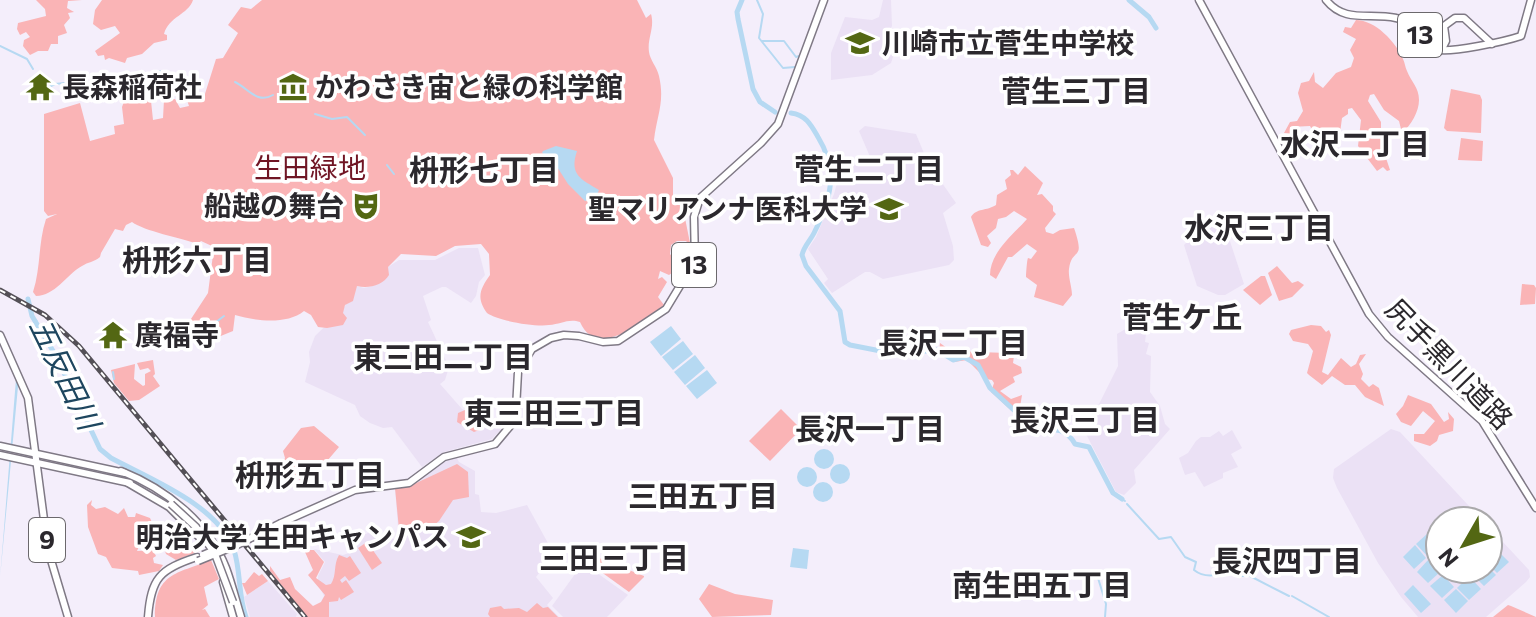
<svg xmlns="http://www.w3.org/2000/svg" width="1536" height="617" viewBox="0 0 1536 617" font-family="Commissioner,'Noto Sans JP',sans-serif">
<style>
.built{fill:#ebe1f5}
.green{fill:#fab4b6}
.water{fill:#b6d9f2}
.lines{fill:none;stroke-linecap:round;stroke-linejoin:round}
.stream{stroke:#b6d9f2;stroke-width:2}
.canal{stroke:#b6d9f2;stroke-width:4}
.river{stroke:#b6d9f2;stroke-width:5}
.primary-casing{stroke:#7f7985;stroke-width:9}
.primary{stroke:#fff;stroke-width:6}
.rail-casing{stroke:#545057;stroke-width:5}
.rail{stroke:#fff;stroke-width:2;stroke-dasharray:6;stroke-linecap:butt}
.primary-bridge-casing{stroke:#7f7985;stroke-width:9;stroke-linecap:butt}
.primary-bridge{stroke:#fff;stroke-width:6}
.labels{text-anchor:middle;stroke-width:7;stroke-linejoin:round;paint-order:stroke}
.shield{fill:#fff;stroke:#6b686c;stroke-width:2}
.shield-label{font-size:26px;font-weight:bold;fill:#2b282d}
.poi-label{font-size:28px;font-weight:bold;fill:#2b282d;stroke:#fff;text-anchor:start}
.park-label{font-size:28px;fill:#701524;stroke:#fff}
.street-label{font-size:28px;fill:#2b282d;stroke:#fff}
.neighbourhood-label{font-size:30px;font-weight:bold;fill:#2b282d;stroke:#fff}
.water-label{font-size:30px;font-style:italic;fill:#1e465f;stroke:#fff}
</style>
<rect width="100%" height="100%" fill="#f4eefb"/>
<g class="built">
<polygon points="883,0 891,0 892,26 884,40 893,57 891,63 872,75 831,80 831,53 845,17 872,20 879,17"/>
<polygon points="865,126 916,134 928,163 956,203 943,213 953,246 954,260 949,265 883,279 870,272 865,272 832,293 824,283 828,279 808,249 816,237 834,194 837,183 835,168 871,159 859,131"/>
<polygon points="1226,213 1227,232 1244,284 1225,295 1218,295 1197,286 1184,245 1190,239 1201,236 1201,233"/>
<polygon points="459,248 478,248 485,275 479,282 476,296 471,303 446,287 442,287 423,296 431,320 428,322 449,367 445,380 440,384 462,409 502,428 492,439 444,452 422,467 392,427 383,428 370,423 360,416 355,405 305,382 310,362 309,352 315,336 343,309 357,286 364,288 373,286 388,267 399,260 435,260"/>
<polygon points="1134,324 1146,334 1145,342 1149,343 1146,354 1151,356 1150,392 1160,406 1165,424 1170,429 1134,470 1136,483 1124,495 1116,492 1085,432 1118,366 1117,334"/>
<polygon points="1391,429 1400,432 1483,521 1440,521 1440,569 1488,569 1488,526 1529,570 1530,577 1526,582 1486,617 1418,617 1401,597 1378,563 1337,488 1333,478 1334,469"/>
<polygon points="1232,430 1242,448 1231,454 1238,467 1223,473 1223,478 1204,487 1195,472 1185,475 1179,458 1188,453 1196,441 1201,437 1210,437 1219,431 1223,436"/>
<polygon points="456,456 459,462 475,471 475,494 479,495 481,512 496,513 527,505 554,554 536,577 553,598 547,605 559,617 313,617 324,596 318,584 318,576 325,562 314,549 343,555 349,553 352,540 368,533 399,540 395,488"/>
<polygon points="583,563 628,595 607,617 563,617 552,606"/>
<polygon points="268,581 297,614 296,617 250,617 244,597"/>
</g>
<g class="green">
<polygon points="36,0 82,0 68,1 67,8 74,12 68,13 70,18 64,25 67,33 58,36 58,44 51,44 48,51 38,51 30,55 23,46 24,40 30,37 26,32 20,35 17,29 18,23 46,16 45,9"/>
<path d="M102,0H193C188,15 169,16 164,34L167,35V40L154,43L142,54L127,58L125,63L109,58L105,60L104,55L98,56L95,51L120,33L115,26L101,30L93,24L95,10Z"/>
<path d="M262,0H637L646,18L651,14C655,28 647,38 649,52C650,60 657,67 659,76C665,102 657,115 654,140L673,178V202L682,203L690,243H693L692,247L686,241H677L671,245L670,254L675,260L672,273L669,275L660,271L658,279L662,277L667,282L658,297L664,305C645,322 596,360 580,322C569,318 561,324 549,325C535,327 498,321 487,313C476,298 480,289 490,275L489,254L481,244L455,246L436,256L401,254L388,267L389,275C383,285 369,289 357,286L353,301L345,305L343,313L347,318L343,325L327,328L318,327L311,315L304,311C287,325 255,321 235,315L233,331L206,342L203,332L189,322L208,293L214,247L201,241L198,244C181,238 144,231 132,222L126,225L123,231L115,229L101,253L100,257C94,262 88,262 82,266C66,275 55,296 36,296L33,292C41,267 38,243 46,219L57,214L48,216L44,211V114L80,103L90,141L115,134L114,126L124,124L122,107L125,99L151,101L153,120L163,118L164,100L175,99L180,108L189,106L185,94L204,97L216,59L223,58L238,33L228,25L241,7L251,9Z"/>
<path d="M1356,20C1375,20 1396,42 1403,59C1405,63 1405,67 1407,71C1411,82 1419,87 1419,100C1419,112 1411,125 1402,133L1399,121L1384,110L1374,94L1370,95L1368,101L1381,122V143L1390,170L1387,171L1383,167L1377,171L1358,146L1361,120L1352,108L1348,109V114L1342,118L1340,133L1332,137V141L1323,150L1310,126L1290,127V134L1284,133L1290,122L1297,121L1303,111L1298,93L1301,83L1309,81L1314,72L1315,82L1323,88L1336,73L1351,67L1354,58L1350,50L1356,39L1343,32L1345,27L1351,28Z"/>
<polygon points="1451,89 1480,95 1482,100 1481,133 1447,131 1444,128"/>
<polygon points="1461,138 1483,141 1482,161 1458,160"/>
<path d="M1025,166L1043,183L1037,195L1042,194L1053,206V211L1056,214L1045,228L1046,232L1053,234L1060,230L1074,228C1086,263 1072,246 1069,269C1068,277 1072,287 1072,295L1063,306L1034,297L1037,285L1026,277C1026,274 1027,259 1028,258L1031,259L1037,251L1027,244L1012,257H1008L996,279L990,275C990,252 1014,234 1027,219L1014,211L1006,217L998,219L996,228L987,236L991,243L988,247L981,245L971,217C976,208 987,211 996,205L997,195L1007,189L1005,180L1011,175L1010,170H1013L1018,175Z"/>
<polygon points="1277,266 1292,283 1298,281 1304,285 1292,297 1279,301 1268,273"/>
<polygon points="1261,276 1265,276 1272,295 1260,305 1243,290"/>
<polygon points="1522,284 1534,285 1536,288 1535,304 1520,305"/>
<polygon points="1311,325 1321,326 1326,332 1329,330 1331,335 1322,372 1328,375 1341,358 1351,367 1356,364 1360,355 1366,354 1359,364 1363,374 1361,379 1369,387 1373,384 1379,388 1384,406 1365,397 1355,385 1345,385 1332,376 1322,385 1309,375 1307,373 1313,351 1308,344 1293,341 1289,334 1291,330"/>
<polygon points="940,343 951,351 1007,353 1014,356 1013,363 1021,367 1022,373 1013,377 1015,382 1000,391 1011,399 1022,395 1019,413 1015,414 991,392 994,383 992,380 986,379 967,360 954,362 939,353"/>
<polygon points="153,360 155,374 153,376 160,386 139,400 129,401 114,383 111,370 135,364 134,379 143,386 145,385 145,374 151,371 148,368 140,370 137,363"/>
<polygon points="1408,395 1431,404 1444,422 1449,419 1448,412 1454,419 1453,431 1439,435 1437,441 1430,446 1414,441 1414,434 1424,434 1435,421 1423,411 1411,426 1401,422 1396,414 1403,406"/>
<polygon points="781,409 801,429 770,461 749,441"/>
<polygon points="465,410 466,411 490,422 484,422 482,429 474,432 457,422 458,413"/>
<polygon points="314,426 339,447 309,482 300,480 282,464 285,458 283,451 301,428"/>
<polygon points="457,464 468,472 469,497 453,500 439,521 428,530 399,529 395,488 412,485"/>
<path d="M92,500L91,505L96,509L105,507L118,514L124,508L128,517H135L136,513L150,518L154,527L177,552L195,548L200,551L176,560L166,554C164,546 158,539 150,537L140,544L137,551L153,550L156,556L153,558L154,563L163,565L159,571L139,575L138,571L112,568L106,557L98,554L88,527L87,505Z"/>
<polygon points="367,542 382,563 372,570 358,548"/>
<path d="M310,550H314L324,562L316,578L326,585L331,584C337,575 333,565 339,555L347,558L350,556L361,573L349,581L345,576L340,580L342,583L346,580L354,592L341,600L339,597L338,601L329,602V617H307L270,571V566L280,580L290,577L295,589L313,606L321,602L325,595L308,575L313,570L305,552Z"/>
<polygon points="589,554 644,576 644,577 629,592 586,561"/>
<path d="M211,560L219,579L204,587L208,605L202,610L205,609L210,617H155C155,573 176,574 211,560Z"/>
<polygon points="254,572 259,576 262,574 268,581 247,595 242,583 245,583"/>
<polygon points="709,584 735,594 773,600 771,615 712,617 699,599"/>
<polygon points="537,603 543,608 548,607 558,617 490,617 488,614 490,608 501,606 504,609 519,608 527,612"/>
<polygon points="1508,605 1511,606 1536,617 1493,617"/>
</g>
<g class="water">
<path d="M556,146L577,151C569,175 581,179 599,190L596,197L585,201L568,184L552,159L542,153L543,151Z"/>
<polygon points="671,326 681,339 661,356 650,342"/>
<polygon points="0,330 19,376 0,578 16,379 0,340"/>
<polygon points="683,341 693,354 673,370 662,357"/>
<polygon points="695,355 705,368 685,385 674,372"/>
<polygon points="707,370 717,383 697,399 686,386"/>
<circle cx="824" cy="459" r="10"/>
<circle cx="840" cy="474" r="10"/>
<circle cx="807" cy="477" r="10"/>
<circle cx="823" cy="492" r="10"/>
<polygon points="1428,533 1440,545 1428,557 1416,544"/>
<polygon points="1415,545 1426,558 1414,569 1403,557"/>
<polygon points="793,548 809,550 807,569 790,567"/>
<polygon points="1497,550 1509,562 1497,573 1488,564 1488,559"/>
<polygon points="1428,560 1440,572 1428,583 1417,572"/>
<polygon points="1488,567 1496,575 1484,586 1472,574 1477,569 1488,569"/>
<polygon points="1443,575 1454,587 1442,598 1430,586"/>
<polygon points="1469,576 1481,589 1469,600 1457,588"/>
<polygon points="1413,585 1431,604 1421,613 1404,594"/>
<polygon points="1456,589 1468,601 1456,613 1444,600"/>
</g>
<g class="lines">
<g class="stream">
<polyline points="757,0 763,14 759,38 783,68 795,67"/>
<polyline points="762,41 784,41 796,57 799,56"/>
<polyline points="0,46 27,59 33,69"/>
<polyline points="36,76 47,88 55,84 75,82"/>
<polyline points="169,79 171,78"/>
<polyline points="131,82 137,77 152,81 160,71 166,76"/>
<path d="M235,82C249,89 257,104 273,95"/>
<polyline points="315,114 332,119 347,117 365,135"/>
<polyline points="387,165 394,174"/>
<polyline points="178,338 207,329 224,316"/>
<polyline points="140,348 167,340 173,341"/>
<polyline points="113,372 114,379"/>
<polyline points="1122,499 1125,501"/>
<path d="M1127,504L1159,539L1171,537L1185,557L1196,562L1194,570C1205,579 1219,575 1232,571L1240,576H1250L1289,596"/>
<polyline points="1098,578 1106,604 1105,617"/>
<polyline points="1292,596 1329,617"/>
</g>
<polyline class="canal" points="36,325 36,322"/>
<g class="river">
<polyline points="742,0 737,12 738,19 753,89 760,102 775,112"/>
<polyline points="1129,0 1149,17 1156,28"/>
<path d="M791,113C806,115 811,125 818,137C839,171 831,199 814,233C810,241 804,246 802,255L806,266L840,311L845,342L850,345L896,354L937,350L953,360L964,357L978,365L990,388L1017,413L1020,428C1040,437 1060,418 1075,444L1089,447L1113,493L1122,499"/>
<path d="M28,299L32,316L56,356L100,449L111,458C150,479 218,505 234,550C241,572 238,595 246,617"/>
</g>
<defs>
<g id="primary">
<polyline points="1199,0 1369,314 1388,337 1482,421 1536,508"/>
<path d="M1326,0C1345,24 1370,12 1396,18C1416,22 1419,45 1434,49C1449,54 1506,41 1521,36L1531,0"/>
<polyline points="1442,49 1446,41 1444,26 1455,18 1464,18 1492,44"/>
<polyline points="0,335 28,398 48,550 68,617"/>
<polyline points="0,446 125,473"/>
<polyline points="0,455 130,483"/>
<path d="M121,471C166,489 208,522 226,568C232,584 236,601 241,617"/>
<polyline points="128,483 169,507 202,540"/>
<polyline points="281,523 355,490 409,483 444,457 495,444 511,425 516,409 518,372 532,349 551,338 564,335 579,336 603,342 618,341 666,309 695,261 694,217 700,198 761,143 778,124 824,0"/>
<polyline points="223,582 233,617"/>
<path d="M148,617C151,578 160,569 197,557"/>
</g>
</defs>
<use href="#primary" class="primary-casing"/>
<use href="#primary" class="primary"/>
<defs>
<polyline id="rail" points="0,290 45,315 79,346 305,617"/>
</defs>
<use href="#rail" class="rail-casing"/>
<use href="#rail" class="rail"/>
<defs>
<g id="primary-bridge">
<polyline points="171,504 196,527 213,551"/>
<polyline points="215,554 233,602"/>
<polyline points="203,555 241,539"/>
<polyline points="198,561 237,545 281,523"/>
</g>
</defs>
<use href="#primary-bridge" class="primary-bridge-casing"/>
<use href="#primary-bridge" class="primary-bridge"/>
</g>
<defs>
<symbol id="school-bare" viewBox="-9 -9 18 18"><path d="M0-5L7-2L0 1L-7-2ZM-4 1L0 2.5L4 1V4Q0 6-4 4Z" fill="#536713" stroke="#fff" stroke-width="2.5" paint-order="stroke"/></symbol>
<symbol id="temple-bare" viewBox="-9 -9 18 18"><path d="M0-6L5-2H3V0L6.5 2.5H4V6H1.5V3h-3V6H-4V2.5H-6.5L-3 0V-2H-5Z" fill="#536713" stroke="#fff" stroke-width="2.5" paint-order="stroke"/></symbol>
<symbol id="museum-bare" viewBox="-9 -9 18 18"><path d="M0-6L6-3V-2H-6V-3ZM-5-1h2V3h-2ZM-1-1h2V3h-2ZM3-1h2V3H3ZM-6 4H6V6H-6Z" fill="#536713" stroke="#fff" stroke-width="2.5" paint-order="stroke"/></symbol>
<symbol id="theatre-bare" viewBox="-9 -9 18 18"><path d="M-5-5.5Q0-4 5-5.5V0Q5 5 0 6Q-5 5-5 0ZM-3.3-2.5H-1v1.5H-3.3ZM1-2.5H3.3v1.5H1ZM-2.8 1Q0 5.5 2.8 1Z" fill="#536713" stroke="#fff" stroke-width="2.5" paint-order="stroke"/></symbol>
<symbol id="university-bare" viewBox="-9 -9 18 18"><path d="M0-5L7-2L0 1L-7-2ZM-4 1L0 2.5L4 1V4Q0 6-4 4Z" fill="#536713" stroke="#fff" stroke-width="2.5" paint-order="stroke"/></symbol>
</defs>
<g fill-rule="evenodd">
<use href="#school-bare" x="840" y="23" width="40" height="40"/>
<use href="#temple-bare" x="20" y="67" width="40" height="40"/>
<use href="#museum-bare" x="273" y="67" width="40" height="40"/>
<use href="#theatre-bare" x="346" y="186" width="40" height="40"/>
<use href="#university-bare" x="869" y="189" width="40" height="40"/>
<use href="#temple-bare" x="93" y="315" width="40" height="40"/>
<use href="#university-bare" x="451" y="517" width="40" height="40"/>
</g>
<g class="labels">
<g class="shield">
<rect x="1398" y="13" width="44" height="44" rx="6"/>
<rect x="672" y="243" width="44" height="44" rx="6"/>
<rect x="29" y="518" width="36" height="44" rx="6"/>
</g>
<g class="shield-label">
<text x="1420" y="44">13</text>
<text x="694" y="274">13</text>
<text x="47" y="549">9</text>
</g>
<g class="poi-label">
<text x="882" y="53">川崎市立菅生中学校</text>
<text x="62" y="97">長森稲荷社</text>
<text x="315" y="97">かわさき宙と緑の科学館</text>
<text x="344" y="216" text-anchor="end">船越の舞台</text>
<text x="867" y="219" text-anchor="end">聖マリアンナ医科大学</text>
<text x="135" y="345">廣福寺</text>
<text x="449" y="547" text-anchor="end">明治大学 生田キャンパス</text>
</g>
<g class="park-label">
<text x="310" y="178">生田緑地</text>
</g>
<g class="street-label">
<text transform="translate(1449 364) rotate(46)" y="10">尻手黒川道路</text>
</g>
<g class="neighbourhood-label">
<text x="1076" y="102">菅生三丁目</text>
<text x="1355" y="155">水沢二丁目</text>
<text x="869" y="180">菅生二丁目</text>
<text x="484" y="181">枡形七丁目</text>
<text x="1259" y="239">水沢三丁目</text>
<text x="197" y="271">枡形六丁目</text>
<text x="1182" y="328">菅生ケ丘</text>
<text x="953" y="354">長沢二丁目</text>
<text x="443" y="368">東三田二丁目</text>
<text x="554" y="424">東三田三丁目</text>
<text x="1085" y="431">長沢三丁目</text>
<text x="870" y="440">長沢一丁目</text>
<text x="310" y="486">枡形五丁目</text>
<text x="703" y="507">三田五丁目</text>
<text x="614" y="569">三田三丁目</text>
<text x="1287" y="572">長沢四丁目</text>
<text x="1042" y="596">南生田五丁目</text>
</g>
<g class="water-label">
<text transform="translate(64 374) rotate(64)" y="10">五反田川</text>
</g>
</g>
<g transform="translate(1464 545) rotate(231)"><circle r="38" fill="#ffffff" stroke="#aaa9ab" stroke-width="2"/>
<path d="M0-6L14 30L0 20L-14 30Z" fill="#536713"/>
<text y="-12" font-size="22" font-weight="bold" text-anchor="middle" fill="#2b282d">N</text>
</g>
</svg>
